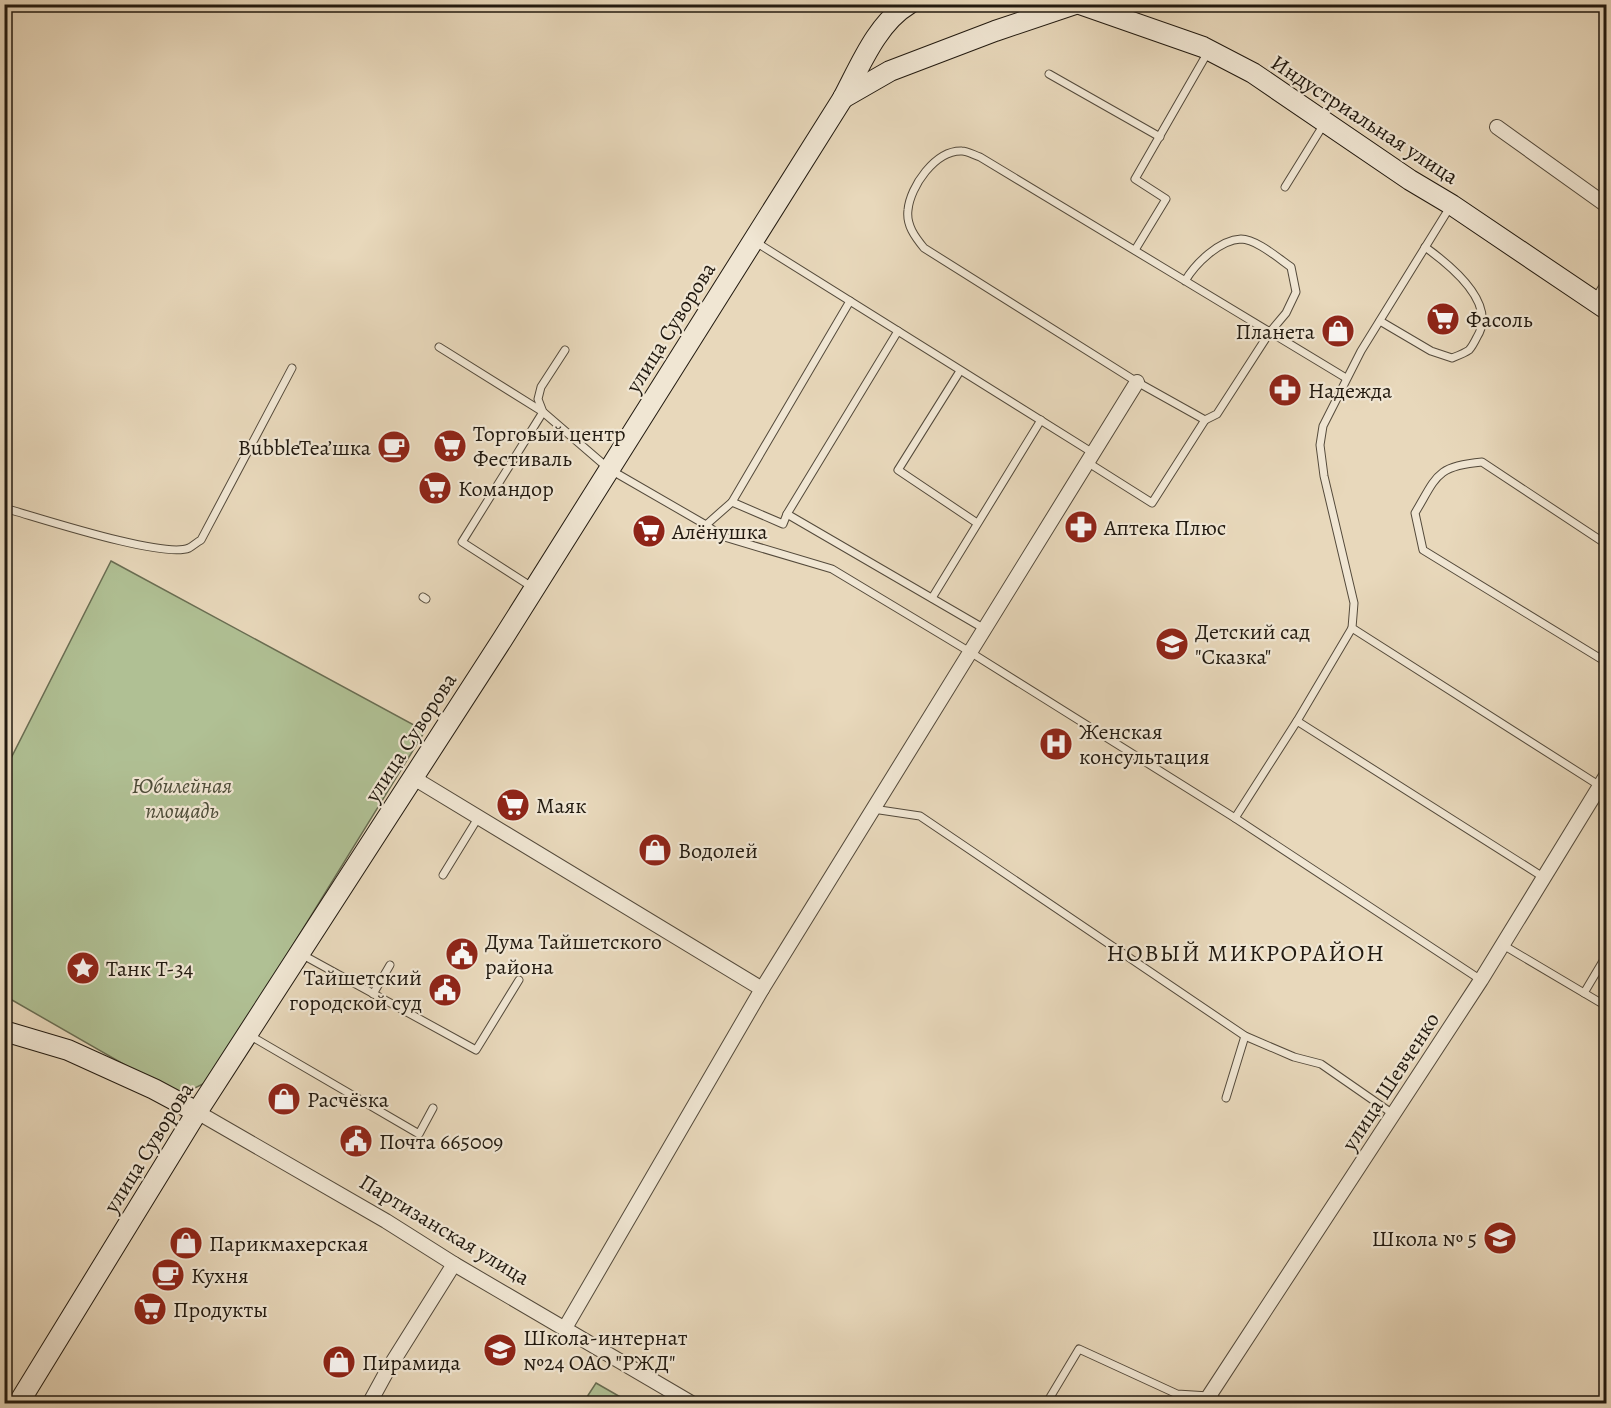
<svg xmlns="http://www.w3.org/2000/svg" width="1611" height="1408" viewBox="0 0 1611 1408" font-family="Alegreya,serif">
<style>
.green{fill:#b0c094;stroke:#696d52;stroke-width:1.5}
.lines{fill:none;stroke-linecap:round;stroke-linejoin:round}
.lane-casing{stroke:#544a3b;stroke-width:9}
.street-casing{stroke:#544a3b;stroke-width:16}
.secondary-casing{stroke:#221a10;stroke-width:22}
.lane{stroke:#f0e6d3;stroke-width:7}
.street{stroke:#f0e6d3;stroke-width:14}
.secondary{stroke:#f0e6d3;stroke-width:20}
.labels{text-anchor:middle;stroke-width:4.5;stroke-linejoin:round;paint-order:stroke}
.street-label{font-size:22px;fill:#221a10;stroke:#f0e6d3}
.poi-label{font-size:22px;fill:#221a10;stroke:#f0e6d3;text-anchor:start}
.park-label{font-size:22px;font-style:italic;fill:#4d4c38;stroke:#f0e6d3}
.neighbourhood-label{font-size:24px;letter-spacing:1.5px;fill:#221a10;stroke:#f0e6d3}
</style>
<rect width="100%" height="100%" fill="#e8d8bb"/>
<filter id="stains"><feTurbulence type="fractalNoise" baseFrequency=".00333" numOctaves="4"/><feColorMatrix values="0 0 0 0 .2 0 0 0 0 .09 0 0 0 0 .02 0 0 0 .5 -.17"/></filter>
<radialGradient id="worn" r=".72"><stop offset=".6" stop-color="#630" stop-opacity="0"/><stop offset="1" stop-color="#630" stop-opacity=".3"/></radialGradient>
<g class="green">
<polygon points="111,561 425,731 209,1081 179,1096 5,996 5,770"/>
<polygon points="596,1383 631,1403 583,1403"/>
</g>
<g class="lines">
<defs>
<g id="lane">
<polyline points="1049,74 1160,137"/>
<polyline points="1285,187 1324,124"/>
<polyline points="1450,207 1361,351 1323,426 1320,445 1324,476 1354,603 1352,628 1600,786"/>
<polyline points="754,241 1093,453"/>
<polyline points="1135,250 1166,199 1135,179 1208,52"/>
<path d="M1185,281C1195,264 1219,240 1241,239C1256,239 1278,258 1291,267L1296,292L1286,313L1270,332L1217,414L1205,420L1137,382L924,248C915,237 906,225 908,210C910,187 935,150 962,151C967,151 974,155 980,157C1102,231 1224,304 1346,378"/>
<polyline points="850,301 732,502 783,524 787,514 898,331"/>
<path d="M1380,321L1431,351L1452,358C1457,356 1465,353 1469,350C1472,347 1475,341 1477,337C1498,303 1450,265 1425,247"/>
<polyline points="439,347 543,412 462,542 532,587"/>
<polyline points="565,350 541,387 538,399 543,412 609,469 706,525 721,536 832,569 970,652 1235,818 1481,980"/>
<polyline points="960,371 898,470 977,523"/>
<polyline points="1087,462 1152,503 1205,420"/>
<path d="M4,508C37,517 163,559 189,548C193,546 197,542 201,540L292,368"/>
<polyline points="787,514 983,628"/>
<polyline points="706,525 732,502"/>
<path d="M1606,544L1482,462C1436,466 1437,476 1415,513L1423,550L1606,662"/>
<polyline points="423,597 426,599"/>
<polyline points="932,598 1041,420"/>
<polyline points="1297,721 1352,628"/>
<polyline points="873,809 920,816 1245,1036 1294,1057 1321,1064 1393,1114"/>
<polyline points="1235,818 1297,721 1543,877"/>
<polyline points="443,875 478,818"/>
<polyline points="1503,945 1606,1006"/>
<polyline points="301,954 476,1050 519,980"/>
<polyline points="1584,993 1606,956"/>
<polyline points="373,994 390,965"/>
<polyline points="249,1035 419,1134 433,1108"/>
<polyline points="1226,1098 1245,1036"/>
<polyline points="1046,1404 1079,1349 1177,1394 1209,1396 1204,1404"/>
</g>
<g id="street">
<polyline points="1497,127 1606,205"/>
<polyline points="1597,302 1606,288"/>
<polyline points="412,777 762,989"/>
<polyline points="197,1112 386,1221 454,1264 693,1404"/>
<polyline points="565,1328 762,989 1137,382"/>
<polyline points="369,1404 387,1371 454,1264"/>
<polyline points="1216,1404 1209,1396 1481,980 1606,776"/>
</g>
<g id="secondary">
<polyline points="1080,4 1203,47 1253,73 1410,180 1452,205 1606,309"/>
<polyline points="843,98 890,71 995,31 1075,4"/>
<polyline points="4,1031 68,1050 154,1089 197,1112"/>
<path d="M18,1404L197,1112L502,640L843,98C860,66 877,23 909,4"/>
</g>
</defs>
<use href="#lane" class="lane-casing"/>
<use href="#street" class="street-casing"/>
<use href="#secondary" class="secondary-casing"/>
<use href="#lane" class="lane"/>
<use href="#street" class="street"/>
<use href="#secondary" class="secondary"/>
</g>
<defs>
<symbol id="supermarket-disc" viewBox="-11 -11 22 22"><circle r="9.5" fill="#8f2418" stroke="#f0e6d3"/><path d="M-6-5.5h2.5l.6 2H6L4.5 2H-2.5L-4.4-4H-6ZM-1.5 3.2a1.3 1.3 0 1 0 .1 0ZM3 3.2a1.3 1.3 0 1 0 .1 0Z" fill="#fff"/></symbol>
<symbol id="shop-disc" viewBox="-11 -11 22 22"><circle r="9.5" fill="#8f2418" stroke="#f0e6d3"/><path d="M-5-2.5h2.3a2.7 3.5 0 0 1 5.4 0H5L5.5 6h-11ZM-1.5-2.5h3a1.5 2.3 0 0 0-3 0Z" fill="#fff"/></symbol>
<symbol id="pharmacy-disc" viewBox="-11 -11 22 22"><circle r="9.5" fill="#8f2418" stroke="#f0e6d3"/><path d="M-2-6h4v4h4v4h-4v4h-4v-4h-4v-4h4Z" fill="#fff"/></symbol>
<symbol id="cafe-disc" viewBox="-11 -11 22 22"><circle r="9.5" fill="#8f2418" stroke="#f0e6d3"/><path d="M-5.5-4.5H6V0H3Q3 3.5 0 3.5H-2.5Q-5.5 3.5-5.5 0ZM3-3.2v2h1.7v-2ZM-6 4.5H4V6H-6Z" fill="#fff"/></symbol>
<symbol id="school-disc" viewBox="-11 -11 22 22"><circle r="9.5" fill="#8f2418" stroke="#f0e6d3"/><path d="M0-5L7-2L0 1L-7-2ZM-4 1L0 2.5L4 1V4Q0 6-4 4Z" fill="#fff"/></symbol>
<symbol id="hospital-disc" viewBox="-11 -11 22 22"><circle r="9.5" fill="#8f2418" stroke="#f0e6d3"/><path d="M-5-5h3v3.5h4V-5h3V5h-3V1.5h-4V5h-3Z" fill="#fff"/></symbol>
<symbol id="civic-disc" viewBox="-11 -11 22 22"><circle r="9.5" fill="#8f2418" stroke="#f0e6d3"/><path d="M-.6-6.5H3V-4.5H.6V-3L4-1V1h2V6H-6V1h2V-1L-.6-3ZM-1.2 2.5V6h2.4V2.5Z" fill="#fff"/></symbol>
<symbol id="sight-disc" viewBox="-11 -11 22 22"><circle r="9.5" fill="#8f2418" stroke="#f0e6d3"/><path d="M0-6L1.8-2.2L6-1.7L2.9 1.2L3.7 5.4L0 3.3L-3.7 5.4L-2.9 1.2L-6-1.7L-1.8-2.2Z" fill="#fff"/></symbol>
</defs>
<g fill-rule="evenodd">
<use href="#supermarket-disc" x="1424" y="300" width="38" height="38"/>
<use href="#shop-disc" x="1319" y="312" width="38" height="38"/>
<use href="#pharmacy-disc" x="1266" y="371" width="38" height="38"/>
<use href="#supermarket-disc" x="431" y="427" width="38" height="38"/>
<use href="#cafe-disc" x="375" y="428" width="38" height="38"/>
<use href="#supermarket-disc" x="416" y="469" width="38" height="38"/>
<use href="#pharmacy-disc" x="1062" y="508" width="38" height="38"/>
<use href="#supermarket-disc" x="630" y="512" width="38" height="38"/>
<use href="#school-disc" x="1153" y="625" width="38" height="38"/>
<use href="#hospital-disc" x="1037" y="725" width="38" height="38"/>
<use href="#supermarket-disc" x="494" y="786" width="38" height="38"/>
<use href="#shop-disc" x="636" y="831" width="38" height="38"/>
<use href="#civic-disc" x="443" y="935" width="38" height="38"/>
<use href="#sight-disc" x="64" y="949" width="38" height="38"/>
<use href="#civic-disc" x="426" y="971" width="38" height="38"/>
<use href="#shop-disc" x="265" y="1080" width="38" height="38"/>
<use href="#civic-disc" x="337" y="1122" width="38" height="38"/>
<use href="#school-disc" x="1481" y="1219" width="38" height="38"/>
<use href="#shop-disc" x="167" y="1224" width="38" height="38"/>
<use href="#cafe-disc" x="149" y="1256" width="38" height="38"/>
<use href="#supermarket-disc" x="131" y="1290" width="38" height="38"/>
<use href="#school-disc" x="481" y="1331" width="38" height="38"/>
<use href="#shop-disc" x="320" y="1343" width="38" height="38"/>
</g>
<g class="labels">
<g class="street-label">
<text transform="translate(1365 119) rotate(33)" y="8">Индустриальная улица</text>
<text transform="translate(670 327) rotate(-58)" y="8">улица Суворова</text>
<text transform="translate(410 737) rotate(-57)" y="8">улица Суворова</text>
<text transform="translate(1390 1081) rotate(-57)" y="8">улица Шевченко</text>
<text transform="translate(148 1147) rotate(-58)" y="8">улица Суворова</text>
<text transform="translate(445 1229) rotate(31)" y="8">Партизанская улица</text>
</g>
<g class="poi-label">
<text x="1466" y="327">Фасоль</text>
<text x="1315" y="339" text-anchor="end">Планета</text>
<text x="1308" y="398">Надежда</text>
<text x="473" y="441">Торговый центр<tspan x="473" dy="25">Фестиваль</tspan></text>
<text x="371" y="455" text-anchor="end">BubbleTea’шка</text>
<text x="458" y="496">Командор</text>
<text x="1104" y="535">Аптека Плюс</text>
<text x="672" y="539">Алёнушка</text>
<text x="1195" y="639">Детский сад<tspan x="1195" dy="25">"Сказка"</tspan></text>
<text x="1079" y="739">Женская<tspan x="1079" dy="25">консультация</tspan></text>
<text x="536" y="813">Маяк</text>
<text x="678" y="858">Водолей</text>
<text x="485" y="949">Дума Тайшетского<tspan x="485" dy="25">района</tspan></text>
<text x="106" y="976">Танк Т-34</text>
<text x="422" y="985" text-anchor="end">Тайшетский<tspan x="422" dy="25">городской суд</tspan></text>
<text x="307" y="1107">Расчёsка</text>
<text x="379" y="1149">Почта 665009</text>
<text x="1477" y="1246" text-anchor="end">Школа № 5</text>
<text x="209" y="1251">Парикмахерская</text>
<text x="191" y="1283">Кухня</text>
<text x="173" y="1317">Продукты</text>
<text x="523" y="1345">Школа-интернат<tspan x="523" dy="25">№24 ОАО "РЖД"</tspan></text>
<text x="362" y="1370">Пирамида</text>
</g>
<g class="park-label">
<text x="182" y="793">Юбилейная<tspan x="182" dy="25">площадь</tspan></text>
</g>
<g class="neighbourhood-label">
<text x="1246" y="961">НОВЫЙ МИКРОРАЙОН</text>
</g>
</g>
<rect width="1611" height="1408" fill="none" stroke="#e8d8bb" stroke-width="24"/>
<rect x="6" y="6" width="1599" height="1396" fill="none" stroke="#221a10" stroke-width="3"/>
<rect x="12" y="12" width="1587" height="1384" fill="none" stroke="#221a10" stroke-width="1.5"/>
<rect width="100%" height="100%" filter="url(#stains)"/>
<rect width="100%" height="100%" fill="url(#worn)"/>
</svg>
